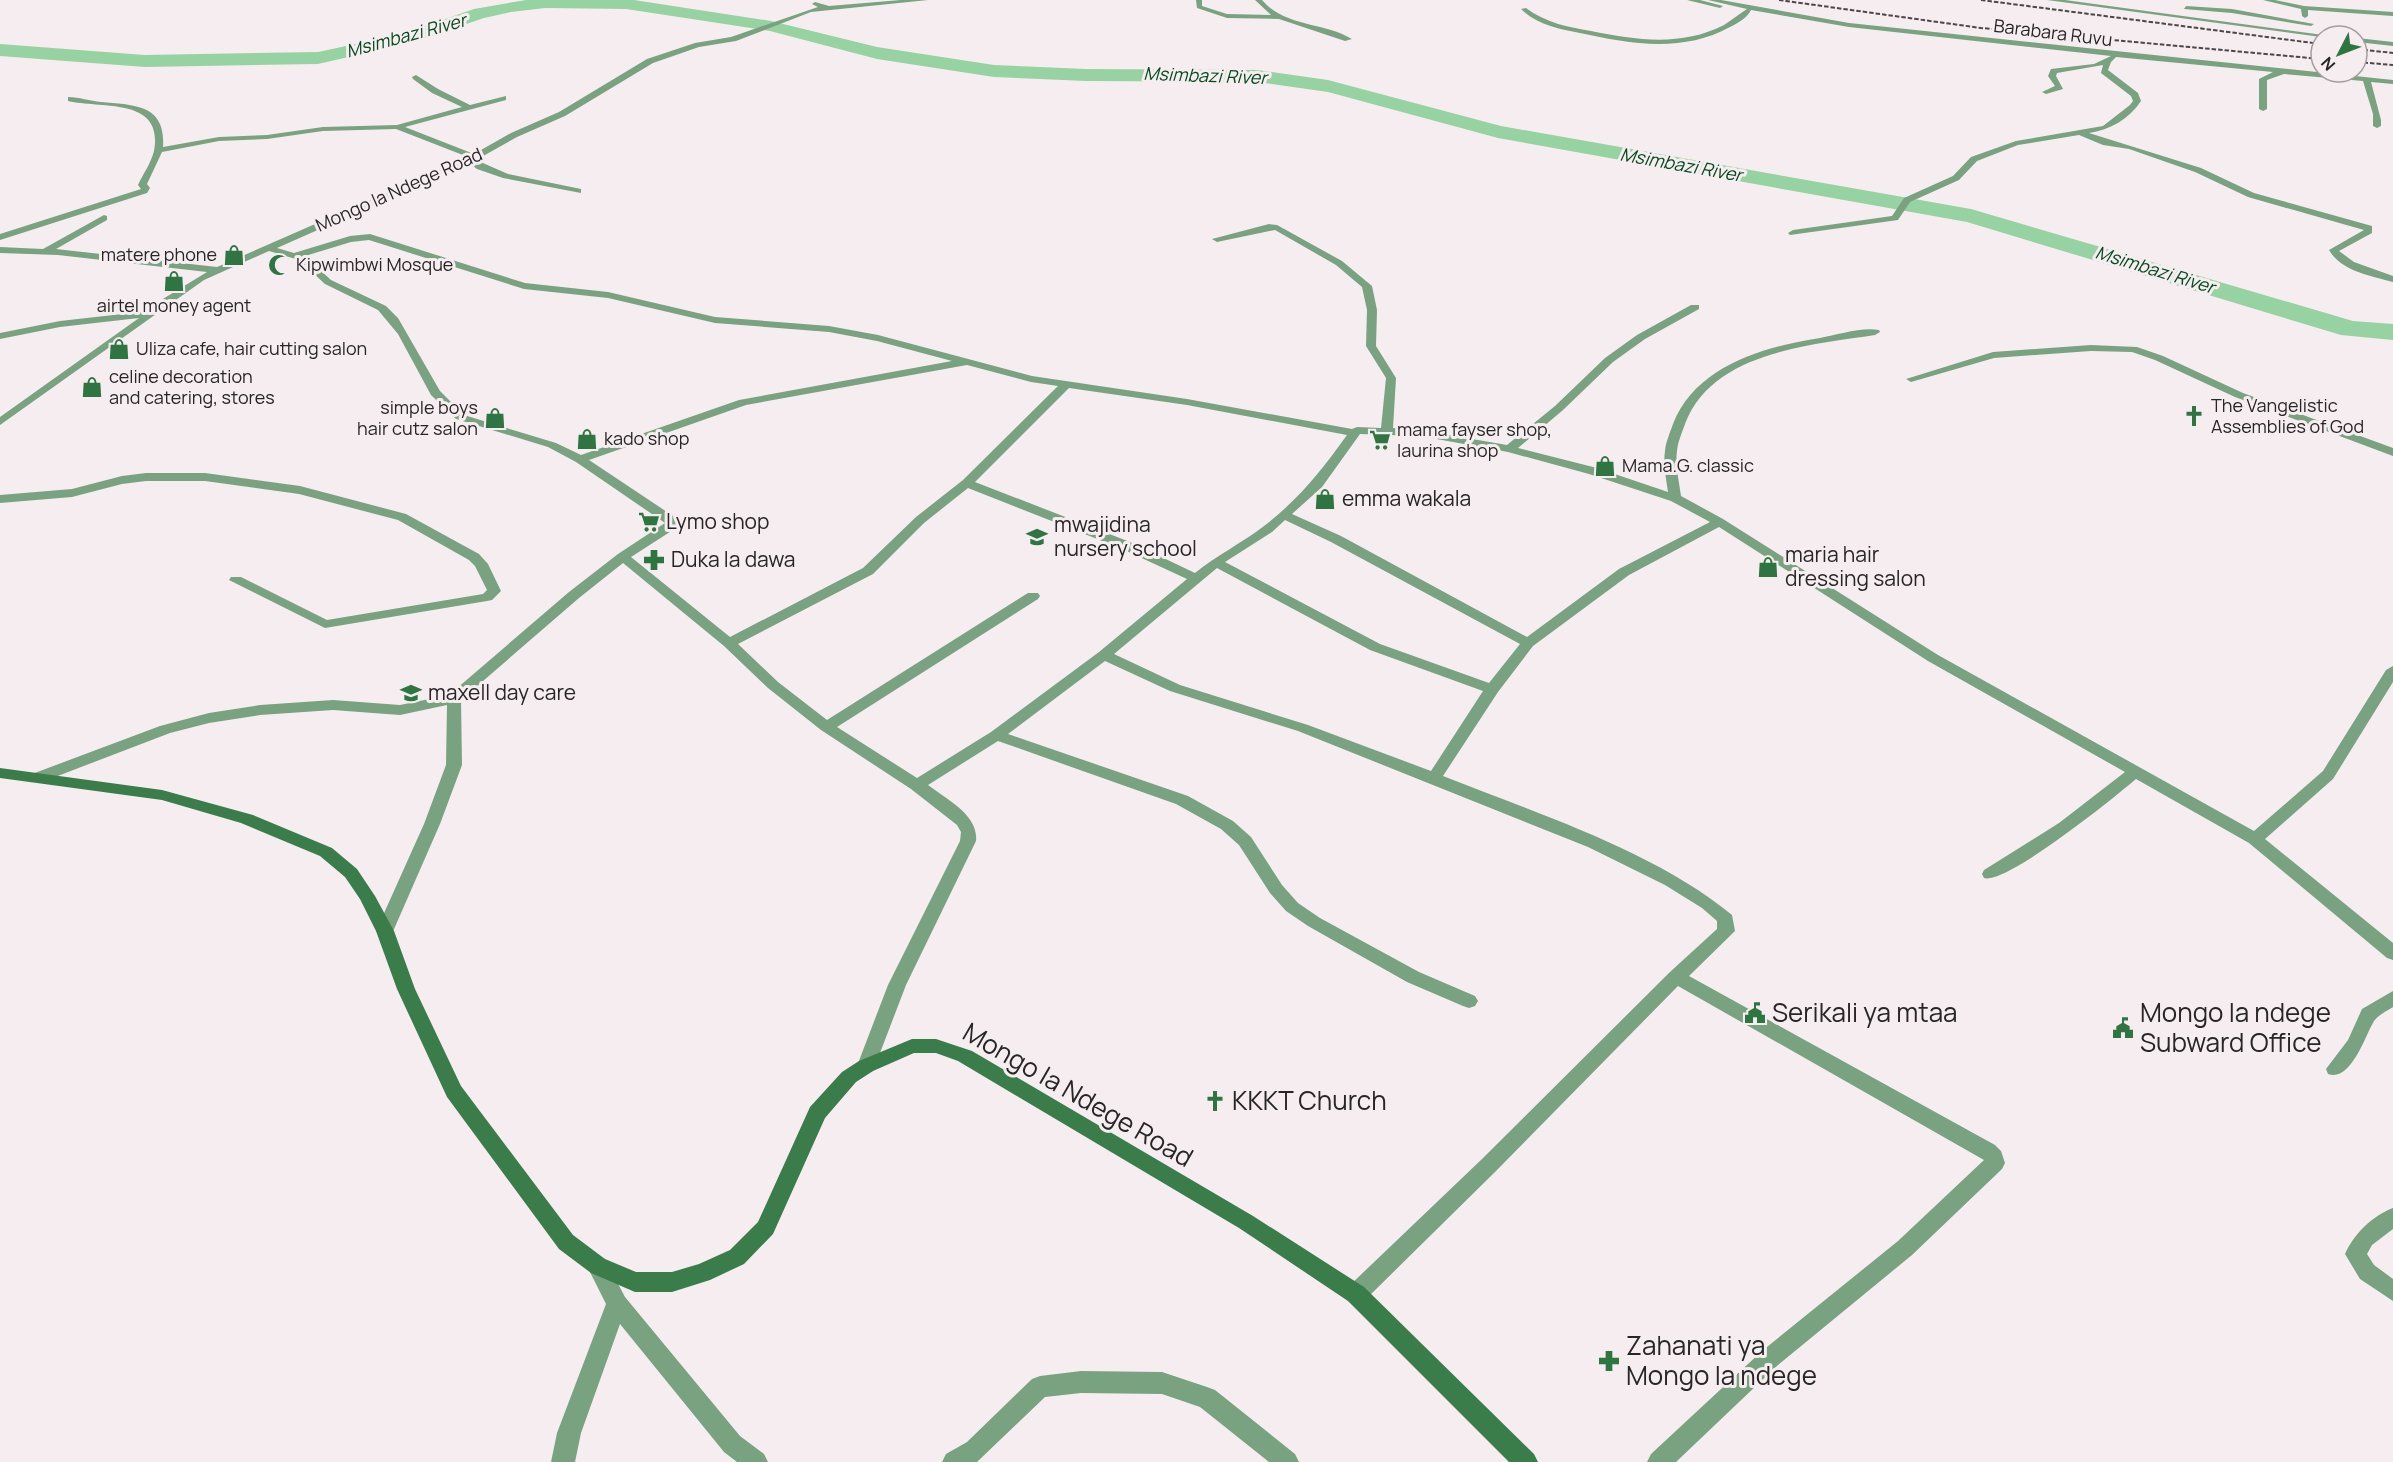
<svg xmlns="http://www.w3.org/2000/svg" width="2393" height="1462" viewBox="0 0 2393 1462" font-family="Manrope,sans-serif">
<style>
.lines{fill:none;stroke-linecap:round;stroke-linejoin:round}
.river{fill:#97d2a2;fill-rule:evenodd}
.street{fill:#79a280;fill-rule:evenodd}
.secondary{fill:#3b7c4b;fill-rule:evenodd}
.rail{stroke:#4c484a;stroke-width:2;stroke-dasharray:4.5 2;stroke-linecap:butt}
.labels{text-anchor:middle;stroke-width:6;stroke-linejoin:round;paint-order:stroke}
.far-street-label{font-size:18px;fill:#282526;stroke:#f6edf0}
.far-water-label{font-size:18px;font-style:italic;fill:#044a1e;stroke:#f6edf0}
.far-poi-label{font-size:18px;fill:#282526;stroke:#f6edf0;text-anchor:start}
.poi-label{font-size:21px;fill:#282526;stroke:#f6edf0;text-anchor:start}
.near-poi-label{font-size:26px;fill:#282526;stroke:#f6edf0;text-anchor:start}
.near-street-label{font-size:26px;fill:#282526;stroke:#f6edf0}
</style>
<rect width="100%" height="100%" fill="#f6edf0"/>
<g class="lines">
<polygon class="river" points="526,0 634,0 771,21 877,47 994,65 1086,69 1257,70 1328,80 1501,126 1971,209 2353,321 2393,324 2393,340 2341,335 1967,222 1498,138 1328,92 1257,82 1086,81 994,77 877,59 770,31 626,9 545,8 511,12 484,18 414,42 318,64 145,67 0,56 0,44 145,55 318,52 402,34 474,9"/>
<g class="street">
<path d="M901,0H928L811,12L736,41L699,47L653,63L565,116L517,137L476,160L508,174L581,189V193L503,178L477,169L469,163L277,248L294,253L350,236L370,234L525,283L608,292L715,317L829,326L878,335L1032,376L1187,399L1352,429L1357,427L1381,428L1386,378L1366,346L1367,310L1362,287L1336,265L1275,230L1217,242L1212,239L1269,224L1277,225L1342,261L1372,286L1377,310L1376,346L1396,378L1393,428L1420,430L1507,445L1555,406L1605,358L1637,335L1691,305H1699V309L1645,339L1613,362L1563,410L1518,448L1597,468L1668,492C1666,478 1663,464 1665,451C1666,441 1670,433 1673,424C1696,366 1763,347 1820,338C1837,335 1861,327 1879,330L1880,332L1875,335C1810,345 1712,352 1685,424C1682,433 1678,441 1677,451C1675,466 1679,481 1681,496L1723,519L1938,655L2254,831L2323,771L2386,670L2393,666V682L2333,779L2265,839L2393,943V960L2387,958L2249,843L2136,779C2115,797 2006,885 1984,878L1982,874L1984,870L2059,823L2125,772L1928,661L1719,527L1629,575L1533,646L1498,692L1443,776C1536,813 1655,851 1732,915L1735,931L1689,976L1995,1145L2001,1151L2005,1163L2002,1169L1912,1255L1778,1365L1676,1462H1647L1651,1454L1762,1351L1898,1241L1984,1160L1678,986L1496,1171L1364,1301L1356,1304L1348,1301L1345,1294L1348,1287L1482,1159L1670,972L1717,929V921L1702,908L1665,885L1588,847L1298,731L1170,691L1105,661L1008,734L1188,796L1233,821L1251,837L1282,885L1298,903L1320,918L1419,972L1475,996L1478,1001L1475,1006L1469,1008L1463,1006L1407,982L1308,926L1286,911L1270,893L1239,845L1221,829L1176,804L998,741L928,785C946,799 979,815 976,841L906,985L875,1066L873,1071L866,1074L859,1071L857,1066L888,985L960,841L961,832L957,825L911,789L821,730L768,688L724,646L623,563L579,598L461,700L462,765L440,824L391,936L385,937L379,936L376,931L424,824L446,765L447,705L400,715L333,710L260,715L209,723L170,733L42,782H32L29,778L32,774L160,726L209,713L260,705L333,700L400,705L449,695L569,592L618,554L665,523L576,462L548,447L456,419L431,395L398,334L378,310L325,284L299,260L269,251L204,280L0,425V417L139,318L60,327L0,339V333L60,321L149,311L153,305L207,272L58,255L0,253V247L43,249L104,215L107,216V220L56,249L217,267L468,157L396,129L323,131L267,139L219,141L162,152L147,184L150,188L147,193L0,240V234L141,189L138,185C143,174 151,163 154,151C164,97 103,109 68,101V97C79,97 90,101 101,102C134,105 166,104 163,147L219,137L267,135L323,127L397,125L462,107L432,93L413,79L412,77L416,75L438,89L470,105L506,96V100L405,127L474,154L511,133L559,112L647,59L695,43L731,37L818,7L812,4L815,2L829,6ZM369,240L524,289L608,298L715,323L829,332L877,341L952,361L739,400L581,455L556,443L464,415L440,391L398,318L386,306L331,280L305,256L351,242ZM967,365L1031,382L1058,386L963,480L916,517L863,568L730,637L631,557L673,530L677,523L673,516L589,460L746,405ZM1069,388L1187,405L1347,435C1322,470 1298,500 1264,526C1242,543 1217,555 1195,573L1130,542L975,482ZM1360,434L1420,436L1508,452L1589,474L1671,501L1710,522L1619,569L1527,637L1341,536L1292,514L1322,487ZM968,488L1120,548L1187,579L1099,652L991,732L917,778L837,727L1038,599L1040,596L1038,593H1028L827,720L778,682L738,644L873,574L924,523ZM1285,520L1331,542L1520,644L1489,683L1380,644L1225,562L1272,532ZM1217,568L1370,650L1483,691L1431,771L1308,725L1180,685L1114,654Z"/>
<path d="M1196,0H1202V6L1227,14L1271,15L1255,0H1262C1285,27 1324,22 1352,39L1345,41L1279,19L1227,18L1197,8Z"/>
<polygon points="1687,0 1700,0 1723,6 1720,8"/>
<path d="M1708,0H1721L1849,23L2393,80V84L2371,82L2381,120V126L2377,128L2373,126V114L2363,81L2284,74L2267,80V109L2263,111L2259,109V79L2273,72L2116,57L2111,62L2108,70L2138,93L2141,101C2129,119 2110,130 2089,133L2201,168L2254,193L2372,226V233L2339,251L2354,262L2393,276V282C2371,276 2341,271 2329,250L2364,230L2248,197L2195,172L2129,149L2103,145L2079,135L2018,145L1977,161L1959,180L1910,202L1898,220L1790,235L1788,233L1793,230L1892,216L1904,198L1953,176L1971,157L2016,141L2103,126L2130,105L2133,101L2131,96L2101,73L2103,65L2057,73L2056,76L2063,89L2046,94L2042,92L2055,86L2048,76L2051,69L2094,64L2111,56L1849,27L1751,10C1748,17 1738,23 1730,27C1683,53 1630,44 1580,33C1559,29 1537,25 1521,9L1526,8C1546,23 1568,27 1591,31C1636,40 1681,47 1724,25C1732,20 1739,14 1747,9Z"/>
<polygon points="2047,0 2065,0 2331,36 2321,37"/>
<polygon points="2263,0 2275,0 2304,6 2393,12 2393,16 2308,10 2308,16 2305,18 2302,16 2301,9"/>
<polygon points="2186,6 2232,9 2314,24 2311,26 2232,13 2184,9"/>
<polygon points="2357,38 2393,42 2393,46 2357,42"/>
<polygon points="2091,345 2137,347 2163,356 2243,393 2393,448 2393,456 2235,397 2155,360 2132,352 2091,351 1994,358 1911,382 1906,379 1993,352"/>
<polygon points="146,473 205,473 300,486 406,514 479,554 488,564 501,591 492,600 487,601 325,628 229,580 231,577 241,577 327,620 483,594 487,590 475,566 469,560 398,520 299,494 205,481 146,481 122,484 72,497 0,503 0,495 72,489 122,476"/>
<path d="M2393,991V1007C2387,1011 2378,1015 2374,1021C2365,1036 2351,1082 2328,1074L2326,1069L2348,1040L2362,1009Z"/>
<path d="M2393,1208V1229L2372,1245L2367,1254L2374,1265L2393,1279V1301L2360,1279L2345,1254C2354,1234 2372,1216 2393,1208Z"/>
<polygon points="598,1256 605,1259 625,1297 740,1436 764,1454 768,1462 737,1462 724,1452 620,1324 581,1433 575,1462 551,1462 557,1433 606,1304 587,1266 591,1259"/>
<polygon points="1081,1371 1162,1372 1207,1387 1215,1390 1295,1454 1299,1462 1269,1462 1200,1407 1162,1394 1081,1393 1045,1397 977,1462 942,1462 946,1454 967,1442 1032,1379 1040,1376"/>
</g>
<polygon class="secondary" points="0,768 162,790 253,815 332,848 357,869 375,896 394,931 415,989 461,1086 573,1235 605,1259 636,1272 672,1272 699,1264 730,1250 758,1222 810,1107 842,1072 859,1061 912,1039 936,1039 972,1051 1253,1216 1364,1287 1534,1454 1538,1462 1509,1462 1348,1301 1239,1228 958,1061 936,1053 914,1053 873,1071 856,1082 825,1118 773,1234 744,1264 710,1280 672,1292 635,1292 591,1273 559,1249 447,1097 397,989 376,931 360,899 345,877 320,856 241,823 162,800 0,778"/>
<g class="rail">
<polyline points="1779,0 1981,28 2321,59"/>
<polyline points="1981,0 2321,44"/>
<polyline points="2357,49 2393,53"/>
<polyline points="2357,62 2393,65"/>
</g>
</g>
<defs>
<symbol id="shop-bare" viewBox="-9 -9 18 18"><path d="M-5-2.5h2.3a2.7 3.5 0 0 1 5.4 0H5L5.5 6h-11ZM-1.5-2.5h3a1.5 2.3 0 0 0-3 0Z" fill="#2f7542" stroke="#f6edf0" stroke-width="2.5" paint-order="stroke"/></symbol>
<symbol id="mosque-bare" viewBox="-9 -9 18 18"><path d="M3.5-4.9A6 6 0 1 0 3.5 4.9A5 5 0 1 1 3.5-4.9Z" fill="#2f7542" stroke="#f6edf0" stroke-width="2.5" paint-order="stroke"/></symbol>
<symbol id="church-bare" viewBox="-9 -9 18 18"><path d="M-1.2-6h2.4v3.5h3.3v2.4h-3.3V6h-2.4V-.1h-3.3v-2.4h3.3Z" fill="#2f7542" stroke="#f6edf0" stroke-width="2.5" paint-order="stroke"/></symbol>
<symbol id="supermarket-bare" viewBox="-9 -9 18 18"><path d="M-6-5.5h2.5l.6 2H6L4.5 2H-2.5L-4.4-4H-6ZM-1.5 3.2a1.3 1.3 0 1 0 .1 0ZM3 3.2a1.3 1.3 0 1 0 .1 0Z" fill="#2f7542" stroke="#f6edf0" stroke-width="2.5" paint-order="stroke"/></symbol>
<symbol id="school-bare" viewBox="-9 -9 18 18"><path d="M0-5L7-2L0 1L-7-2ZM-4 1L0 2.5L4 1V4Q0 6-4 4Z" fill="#2f7542" stroke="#f6edf0" stroke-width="2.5" paint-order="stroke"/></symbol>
<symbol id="pharmacy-bare" viewBox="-9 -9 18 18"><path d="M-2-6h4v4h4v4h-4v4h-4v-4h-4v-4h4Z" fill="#2f7542" stroke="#f6edf0" stroke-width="2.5" paint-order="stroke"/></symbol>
<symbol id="civic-bare" viewBox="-9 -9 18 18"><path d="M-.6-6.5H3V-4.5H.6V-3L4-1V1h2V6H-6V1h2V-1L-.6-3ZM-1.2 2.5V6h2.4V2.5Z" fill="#2f7542" stroke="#f6edf0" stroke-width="2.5" paint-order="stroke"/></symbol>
</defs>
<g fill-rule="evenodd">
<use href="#shop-bare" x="219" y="240" width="30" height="30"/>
<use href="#mosque-bare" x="264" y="250" width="30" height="30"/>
<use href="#shop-bare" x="159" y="266" width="30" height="30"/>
<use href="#shop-bare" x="104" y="334" width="30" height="30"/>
<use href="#shop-bare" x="77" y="372" width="30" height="30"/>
<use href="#church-bare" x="2179" y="401" width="30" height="30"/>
<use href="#shop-bare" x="480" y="403" width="30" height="30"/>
<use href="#shop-bare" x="572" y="424" width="30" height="30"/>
<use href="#supermarket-bare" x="1365" y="425" width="30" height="30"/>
<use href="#shop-bare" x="1590" y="451" width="30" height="30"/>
<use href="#shop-bare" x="1310" y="484" width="30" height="30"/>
<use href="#supermarket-bare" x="634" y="507" width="30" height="30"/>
<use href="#school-bare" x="1022" y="522" width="30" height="30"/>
<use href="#pharmacy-bare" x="639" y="545" width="30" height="30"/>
<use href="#shop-bare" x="1753" y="552" width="30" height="30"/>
<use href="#school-bare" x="396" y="678" width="30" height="30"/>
<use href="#civic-bare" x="1740" y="998" width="30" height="30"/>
<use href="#civic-bare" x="2108" y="1013" width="30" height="30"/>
<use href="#church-bare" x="1200" y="1086" width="30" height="30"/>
<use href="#pharmacy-bare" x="1594" y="1346" width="30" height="30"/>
</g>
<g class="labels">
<g class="far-street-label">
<text transform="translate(2053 33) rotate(7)" y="6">Barabara Ruvu</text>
<text transform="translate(399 190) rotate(-24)" y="6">Mongo la Ndege Road</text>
</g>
<g class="far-water-label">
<text transform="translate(406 36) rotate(-15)" y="6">Msimbazi River</text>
<text transform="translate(1205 76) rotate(2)" y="6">Msimbazi River</text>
<text transform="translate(1681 165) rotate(10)" y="6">Msimbazi River</text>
<text transform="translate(2155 270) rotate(17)" y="6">Msimbazi River</text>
</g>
<g class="far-poi-label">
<text x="217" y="261" text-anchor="end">matere phone</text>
<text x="296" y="271">Kipwimbwi Mosque</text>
<text x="174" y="312" text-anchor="middle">airtel money agent</text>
<text x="136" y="355">Uliza cafe, hair cutting salon</text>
<text x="109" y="383">celine decoration<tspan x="109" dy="21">and catering, stores</tspan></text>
<text x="2211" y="412">The Vangelistic<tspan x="2211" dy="21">Assemblies of God</tspan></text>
<text x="478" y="414" text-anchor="end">simple boys<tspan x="478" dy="21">hair cutz salon</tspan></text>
<text x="1397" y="436">mama fayser shop,<tspan x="1397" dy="21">laurina shop</tspan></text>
<text x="604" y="445">kado shop</text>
<text x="1622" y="472">Mama.G. classic</text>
</g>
<g class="poi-label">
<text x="1342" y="506">emma wakala</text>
<text x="666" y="529">Lymo shop</text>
<text x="1054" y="532">mwajidina<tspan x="1054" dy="24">nursery school</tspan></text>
<text x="1785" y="562">maria hair<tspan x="1785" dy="24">dressing salon</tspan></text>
<text x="671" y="567">Duka la dawa</text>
<text x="428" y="700">maxell day care</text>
</g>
<g class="near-poi-label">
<text x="1772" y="1022">Serikali ya mtaa</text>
<text x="2140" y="1022">Mongo la ndege<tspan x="2140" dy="30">Subward Office</tspan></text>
<text x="1232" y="1110">KKKT Church</text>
<text x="1626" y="1355">Zahanati ya<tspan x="1626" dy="30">Mongo la ndege</tspan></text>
</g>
<g class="near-street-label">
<text transform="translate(1078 1095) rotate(30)" y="9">Mongo la Ndege Road</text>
</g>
</g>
<g transform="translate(2339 54) rotate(228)"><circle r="28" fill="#f6edf0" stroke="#a49d9f" stroke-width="1.5"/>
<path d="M0-4.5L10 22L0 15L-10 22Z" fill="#2f7542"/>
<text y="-9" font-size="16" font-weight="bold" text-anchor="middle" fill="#282526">N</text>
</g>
</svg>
